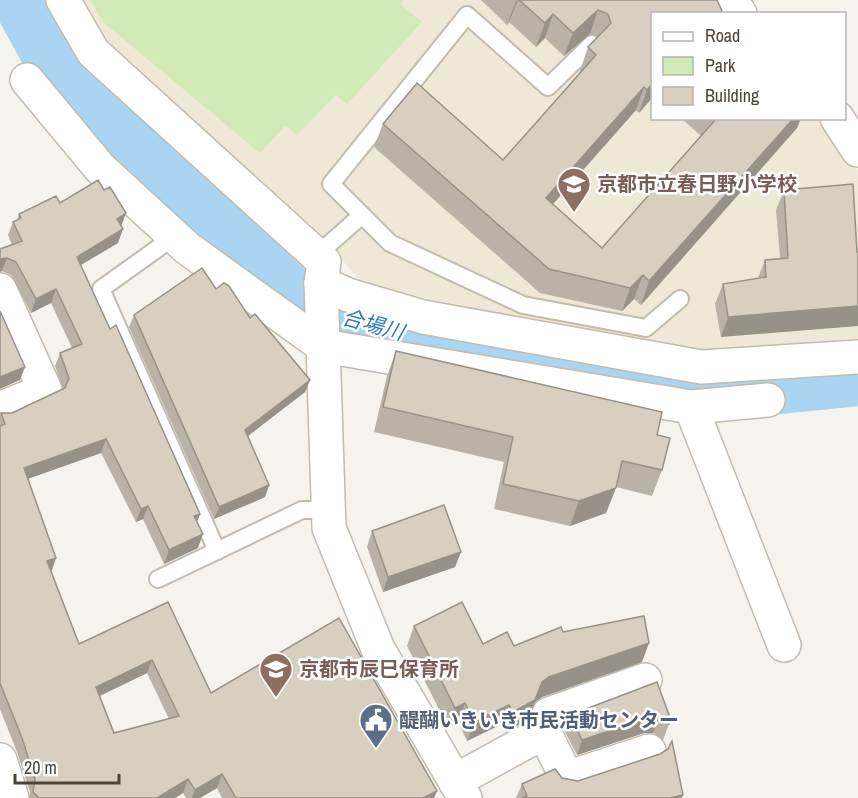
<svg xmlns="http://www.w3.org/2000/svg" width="858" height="798" viewBox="0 0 858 798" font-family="'Archivo Narrow','Noto Sans JP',sans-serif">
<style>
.education{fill:#efe8d6}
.green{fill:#d2eab5}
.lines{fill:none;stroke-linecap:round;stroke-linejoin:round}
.river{stroke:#a9d4f2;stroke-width:62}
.service-casing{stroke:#c2bbae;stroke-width:20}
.minor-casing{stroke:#c2bbae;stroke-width:36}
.tertiary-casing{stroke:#c2bbae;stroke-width:36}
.service{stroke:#fff;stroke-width:16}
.minor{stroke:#fff;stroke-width:33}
.tertiary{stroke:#fff;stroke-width:33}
.wall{fill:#bab2a6;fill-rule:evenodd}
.shaded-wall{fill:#979187}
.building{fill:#d8cfc1;stroke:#979187;stroke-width:1.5;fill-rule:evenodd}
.labels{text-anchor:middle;stroke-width:5;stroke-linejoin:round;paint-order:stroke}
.education-label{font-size:20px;font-weight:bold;fill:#785e54;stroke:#fff;text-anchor:start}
.service-label{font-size:20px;font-weight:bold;fill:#4e5e75;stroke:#fff;text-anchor:start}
.water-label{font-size:21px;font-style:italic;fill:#2e7ab2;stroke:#fff}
</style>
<rect width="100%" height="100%" fill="#f6f3ec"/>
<polygon class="education" points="77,0 712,0 652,14 652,118 823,119 858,171 858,343 700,354 390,291 358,278 337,254 167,103 96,32"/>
<polygon class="green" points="90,0 403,0 400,4 422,22 347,104 336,95 297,135 285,126 260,153 103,22"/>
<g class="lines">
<polyline class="river" points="23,0 74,93 289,297 369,329 730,388 858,375"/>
<defs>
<g id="service">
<polyline points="592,44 548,87 467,15 331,184 390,243 523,305 646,328 680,299"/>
<polyline points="175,236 101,289 217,551"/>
<polyline points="317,255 362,215"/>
<polyline points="158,579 302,510 328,510"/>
</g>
<g id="minor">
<polyline points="731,0 740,14"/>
<polyline points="27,80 100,168 187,248 323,346 691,407 784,645"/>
<polyline points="837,118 858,150"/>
<polyline points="321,283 348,295 423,317 701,367 858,357"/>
<polyline points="0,290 45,390 0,409"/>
<polyline points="691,407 768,400"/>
<polyline points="544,732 549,714 645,680"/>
<polyline points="0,760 12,798"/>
<polyline points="455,781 544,732 567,778 649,751"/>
</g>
<polyline id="tertiary" points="63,0 93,52 324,262 321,283 329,528 378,649 465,798"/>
</defs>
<use href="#service" class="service-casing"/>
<use href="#minor" class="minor-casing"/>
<use href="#tertiary" class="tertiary-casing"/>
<use href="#service" class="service"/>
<use href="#minor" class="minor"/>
<use href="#tertiary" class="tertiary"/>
</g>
<g class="wall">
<polygon points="481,0 717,0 652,14 652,98 639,113 636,110 553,204 602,248 701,136 681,118 801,118 797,128 641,305 634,299 622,311 540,293 374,147 383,124 503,160 581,72 580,71 588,47 598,37 590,34 564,56 545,38 536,47 509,22 507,25"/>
<polygon points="853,184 721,337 715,304 723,284 758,278 765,260 780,258 776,210 784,190"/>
<path d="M60,203L121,226L118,243L81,265L110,329L200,514L197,522L198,548L164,564L143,519L136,522L101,453L27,479L56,558L51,572L79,644L168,602L211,693L434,798H222L217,788L200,798H186L183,793L175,798H29L30,792L17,752L0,709V415L1,413H12L63,389L55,366L60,353L72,348L51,303L31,313L11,275L2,271L0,272L12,245L8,235L13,222L17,220L19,214ZM147,673L169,719L114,733L100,696Z"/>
<polygon points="216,289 250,318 310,380 305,392 248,436 269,485 265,497 214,519 129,327 134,315"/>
<polygon points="396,351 657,435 662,470 652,496 616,487 606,513 570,526 494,509 504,462 374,432 387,376"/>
<polygon points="372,531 455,567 383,592 367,547"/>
<polygon points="414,626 483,644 514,646 563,632 642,662 542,697 535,702 528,719 506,732 502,724 467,741 458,722 448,727 407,646"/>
<polygon points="570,715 669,715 668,719 669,724 663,740 653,733 644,733 577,755 564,730"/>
<polygon points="562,778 682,798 516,798 522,784"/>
</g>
<g class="shaded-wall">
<polygon points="518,0 509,22 507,25 516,1"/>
<polygon points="598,10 590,34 564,56 573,33"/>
<polygon points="553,14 545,38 536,47 545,23"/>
<polygon points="652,84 652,98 639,113 647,90"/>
<polygon points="644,87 636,110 538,221 546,198"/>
<polygon points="794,118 801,118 797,128 641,305 649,281"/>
<polygon points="126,213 121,227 117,219"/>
<polygon points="123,229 118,243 72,270 77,257"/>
<polygon points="7,258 2,271 0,272 0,259"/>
<polygon points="643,275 634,299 622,311 630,288"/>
<polygon points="56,289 51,303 31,313 36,299"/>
<polygon points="858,306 858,326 721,337 728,317"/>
<polygon points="25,367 20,380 0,389 0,377"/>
<polygon points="310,380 305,392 240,442 245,430"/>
<polygon points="106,439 101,453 19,482 24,468"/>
<polygon points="269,485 265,497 214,519 219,507"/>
<polygon points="616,488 606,513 570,526 579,501"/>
<polygon points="148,506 143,519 136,522 141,509"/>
<polygon points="200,514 195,527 194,516"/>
<polygon points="203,534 198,548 164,564 169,550"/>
<polygon points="461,552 455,567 383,592 388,577"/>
<polygon points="56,558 51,572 47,561"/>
<polygon points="649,643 642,662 542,697 535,702 528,719 506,732 513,712 542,682 549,677"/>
<polygon points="152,660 147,673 91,700 96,687"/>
<polygon points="465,703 458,722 448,727 455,708"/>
<polygon points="509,705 502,724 467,741 474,722"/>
<polygon points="649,718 659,718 653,733 644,733 577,755 582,740"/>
<polygon points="222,774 217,788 200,798 192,798 195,790"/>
<polygon points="188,779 183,793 175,798 157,798"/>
<polygon points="437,791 434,798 423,798"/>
<polygon points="683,795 682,798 670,798"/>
</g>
<g class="building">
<polygon points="519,0 717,0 722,11 716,14 652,14 652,84 647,90 644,87 546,198 602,248 716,119 715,118 794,118 649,281 643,275 630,288 549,269 383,124 417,83 503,160 596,55 588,47 611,23 608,14 598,10 573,33 553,14 545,23"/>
<path d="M98,180L104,190L110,187L126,213L117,219L123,229L77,257L110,329L116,325L200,514L194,516L203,534L169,550L148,506L141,509L106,439L24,468L56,558L47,561L79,644L168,602L211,693L339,618L437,791L423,798H236L222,774L195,790L188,779L157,798H39L33,792L35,779L22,738L0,683V426L5,424L1,413H12L65,388L69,378L60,353L82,344L56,289L36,299L16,262L7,258L0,259V249L22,241L13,222L21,218L19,214L56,196L60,203ZM152,660L179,716L114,733L96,687Z"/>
<polygon points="853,184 857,252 858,252 858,306 728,317 723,284 766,277 765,260 788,258 784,190"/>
<polygon points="202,268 216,289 224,283 229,286 250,318 255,314 310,380 245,430 269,485 219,507 134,315"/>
<polygon points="0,311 25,367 0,377"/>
<polygon points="396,351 662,412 657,435 670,438 662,470 622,461 616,488 579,501 503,484 513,437 383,407"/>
<polygon points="444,505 461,552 388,577 372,531"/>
<polygon points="462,602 483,644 507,632 514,646 561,627 563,632 644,616 649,643 549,677 542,682 535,700 513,712 509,705 474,722 465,703 455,708 414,626"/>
<polygon points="657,682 669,715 667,716 669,724 659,718 649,718 582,740 570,715"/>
<polygon points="672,741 683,795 670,798 522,798 527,796 522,784 555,769 562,778 578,781 660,754 668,749"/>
</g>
<defs>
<symbol id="school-pin" viewBox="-11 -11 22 30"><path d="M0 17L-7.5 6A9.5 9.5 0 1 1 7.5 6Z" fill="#8d6e63" stroke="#fff"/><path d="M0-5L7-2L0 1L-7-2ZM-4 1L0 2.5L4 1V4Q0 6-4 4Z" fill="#fff"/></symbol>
<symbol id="civic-pin" viewBox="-11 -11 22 30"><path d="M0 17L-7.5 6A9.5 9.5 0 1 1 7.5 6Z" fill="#5c6f8a" stroke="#fff"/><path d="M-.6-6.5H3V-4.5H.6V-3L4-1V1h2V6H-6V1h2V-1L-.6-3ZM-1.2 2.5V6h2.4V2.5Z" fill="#fff"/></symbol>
</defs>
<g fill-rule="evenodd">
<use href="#school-pin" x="555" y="165" width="38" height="52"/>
<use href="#school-pin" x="257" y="650" width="38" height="52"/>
<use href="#civic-pin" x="357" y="701" width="38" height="52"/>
</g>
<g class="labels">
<g class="education-label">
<text x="597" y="191">京都市立春日野小学校</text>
<text x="299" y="676">京都市辰巳保育所</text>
</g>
<g class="service-label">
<text x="399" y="727">醍醐いきいき市民活動センター</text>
</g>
<g class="water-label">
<text transform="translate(373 325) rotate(15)" y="7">合場川</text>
</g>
</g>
<rect x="651" y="12" width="195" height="108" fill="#ffffff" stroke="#b7b4b0" stroke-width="1.5"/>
<rect x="663" y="32" width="30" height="9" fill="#ffffff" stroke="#b7b4b0" stroke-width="1.5"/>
<text x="705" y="42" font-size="18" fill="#4b4439">Road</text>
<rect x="663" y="57" width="30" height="18" fill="#d2eab5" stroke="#b7b4b0" stroke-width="1.5"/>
<text x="705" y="72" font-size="18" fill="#4b4439">Park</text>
<rect x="663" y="87" width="30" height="18" fill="#d8cfc1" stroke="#b7b4b0" stroke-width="1.5"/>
<text x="705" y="102" font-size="18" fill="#4b4439">Building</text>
<path d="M15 774v9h104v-9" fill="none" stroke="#4b4439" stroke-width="3"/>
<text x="24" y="774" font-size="18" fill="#4b4439" stroke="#ffffff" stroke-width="4.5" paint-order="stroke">20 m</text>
</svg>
